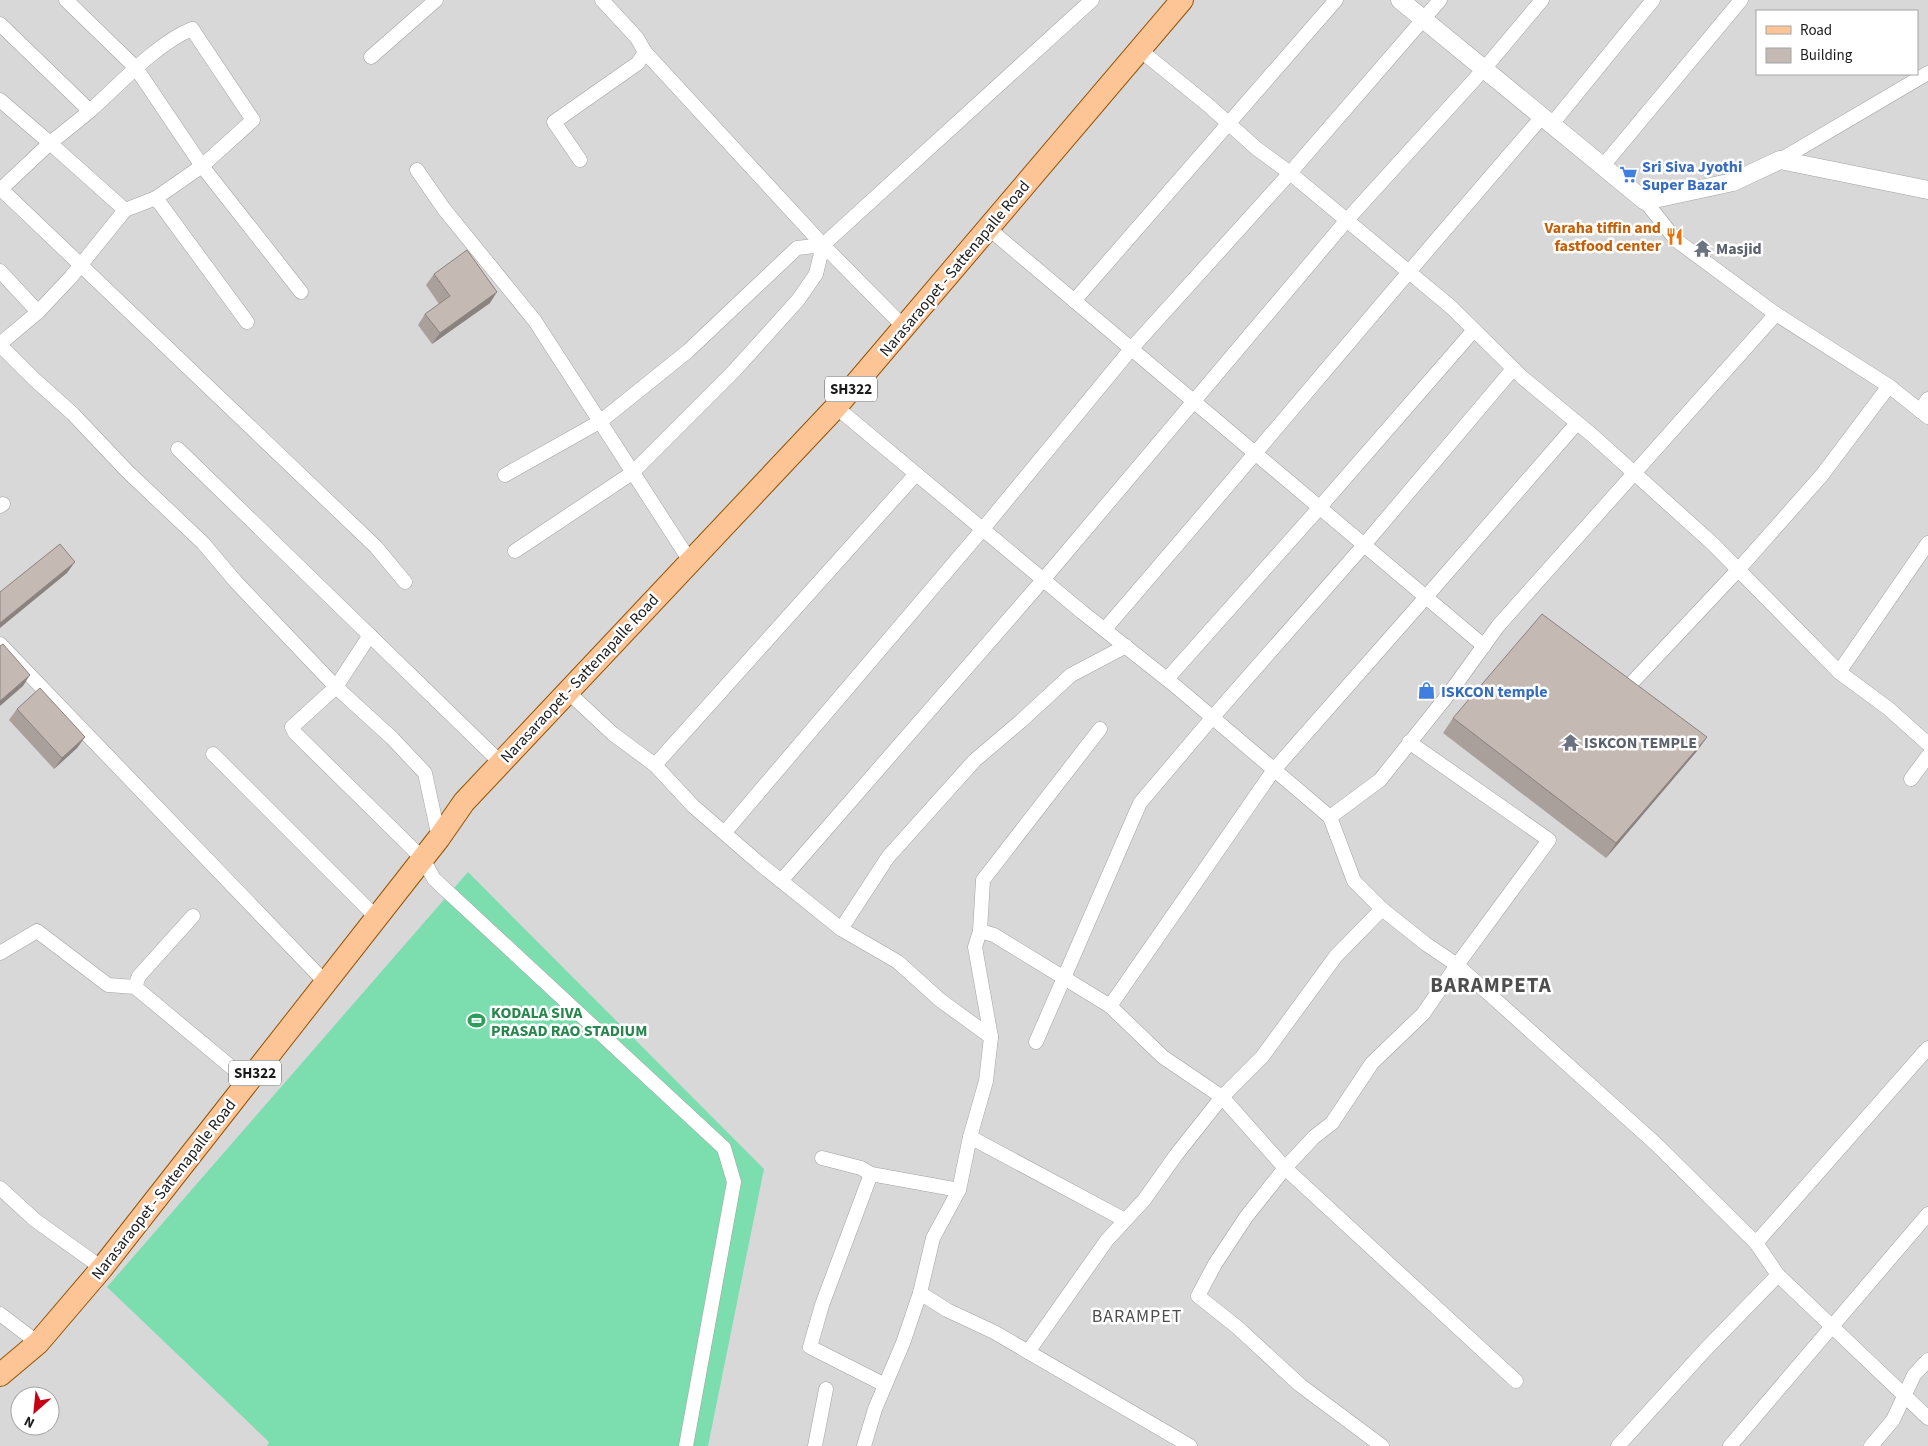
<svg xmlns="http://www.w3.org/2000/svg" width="1928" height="1446" viewBox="0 0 1928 1446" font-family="'Source Sans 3',sans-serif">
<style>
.residential{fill:#d9d8d8;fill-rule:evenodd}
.pitch{fill:#7cdeae}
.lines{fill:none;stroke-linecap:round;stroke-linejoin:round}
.minor-casing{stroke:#a2a2a2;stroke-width:15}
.tertiary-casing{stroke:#a2a2a2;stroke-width:19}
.primary-casing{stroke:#935200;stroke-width:24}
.minor{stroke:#fff;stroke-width:14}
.tertiary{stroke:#fff;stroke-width:18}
.primary{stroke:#fdc596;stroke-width:22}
.wall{fill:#a99f9b}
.shaded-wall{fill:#8a827e}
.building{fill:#c5b9b4;stroke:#8a827e}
.labels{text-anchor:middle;stroke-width:5;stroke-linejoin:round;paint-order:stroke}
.shield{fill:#fff;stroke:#5f5f5f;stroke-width:1}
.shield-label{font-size:15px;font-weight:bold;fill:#1b1b1b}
.shop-label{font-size:16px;font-weight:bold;fill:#366cbe;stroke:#fff;text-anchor:start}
.food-label{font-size:16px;font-weight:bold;fill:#c56008;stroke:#fff;text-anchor:end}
.worship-label{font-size:16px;font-weight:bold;fill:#5b616d;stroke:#fff;text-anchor:start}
.street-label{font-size:16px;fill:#1b1b1b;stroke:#fff}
.leisure-label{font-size:16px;font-weight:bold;fill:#27864d;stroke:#fff;text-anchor:start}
.neighbourhood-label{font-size:18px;letter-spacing:1px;fill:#4e4e4e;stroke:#fff}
.district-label{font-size:21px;font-weight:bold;letter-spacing:1px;fill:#4e4e4e;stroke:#fff}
</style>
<rect width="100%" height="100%" fill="#ede7e0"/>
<path class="residential" d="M0,0H1928V1446H0ZM1757,11H1917V74H1757ZM20,1396H50V1426H20Z"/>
<polygon class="pitch" points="468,872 764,1169 708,1446 267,1446 269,1442 107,1287"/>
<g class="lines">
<defs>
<g id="minor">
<polyline points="66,0 136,68 202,166 301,292"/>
<polyline points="602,0 637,38 645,52 823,245 904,327"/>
<polyline points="0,24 90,111"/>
<polyline points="1140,50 1208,105 1256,148 1290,173 1451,307 1523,378 1592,435 1713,544 1839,672 1889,709 1928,744"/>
<polyline points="371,57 436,0"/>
<path d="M0,100L50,143C64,132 78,121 92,109C120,84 157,43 192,29L253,120L202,166L156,198L125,210"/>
<polyline points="1552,124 1653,0"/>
<polyline points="580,160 554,122 638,63 645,52"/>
<polyline points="1780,160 1928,73"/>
<polyline points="1602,167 1741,0"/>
<polyline points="417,170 444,209 535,321 690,561"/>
<polyline points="0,188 376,547 405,582"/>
<polyline points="0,190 50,143 125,210 71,277 38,312 0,344"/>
<polyline points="156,198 247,322"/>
<polyline points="988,228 1484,646"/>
<polyline points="0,271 38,312"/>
<polyline points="1074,301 1336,0"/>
<polyline points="1776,314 1889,386 1928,417"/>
<polyline points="0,345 34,379 73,414 127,471 203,543 236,582 336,687 392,738 425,773 439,838"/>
<polyline points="836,407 1082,612 1173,684 1330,817"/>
<polyline points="1920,411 1928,399"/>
<polyline points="178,449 500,762"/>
<polyline points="505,475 601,421 688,351 797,248 823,245"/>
<polyline points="0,506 3,504"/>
<polyline points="515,551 632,473 734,371 798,300 816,274 823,245 1092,0"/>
<path d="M1105,629C1252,459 1395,286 1542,117"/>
<polyline points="370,635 336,687 292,727 295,733 423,859 434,879 724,1148 734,1182 686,1446"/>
<polyline points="0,644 326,983"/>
<polyline points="1839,672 1928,543"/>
<polyline points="1167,679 1320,507 1474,330"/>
<polyline points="1627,688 1738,570 1822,475 1889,386"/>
<polyline points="567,691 613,734 655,765 693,806 760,864 841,929"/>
<polyline points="1409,742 1549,840 1457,965 1656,1144 1756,1243 1778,1275 1928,1418"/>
<polyline points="213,754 377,918"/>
<polyline points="655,765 916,474"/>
<polyline points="1911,779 1928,756"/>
<polyline points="725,832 982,530 1131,349 1290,173 1440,0"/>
<polyline points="781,881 1043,580 1346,221 1484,69 1542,0"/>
<polyline points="980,931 994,935 1110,1006 1163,1057 1222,1097 1285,1168 1516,1381"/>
<polyline points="0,953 37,931 108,985 135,987 248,1081"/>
<polyline points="135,987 139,976 193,916"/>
<polyline points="1110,1006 1273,771 1426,597 1577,423"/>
<polyline points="991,1037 975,947 980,931 983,880 1100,729"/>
<polyline points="1036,1042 1140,803 1212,718 1364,545 1513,369"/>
<polyline points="970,1137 1125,1220"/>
<polyline points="822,1158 861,1168 871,1174 959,1190"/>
<polyline points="871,1174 822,1305 810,1347 885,1385"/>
<polyline points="0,1188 35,1220 102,1268"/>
<polyline points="1756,1243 1928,1048"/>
<polyline points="920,1293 947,1310 994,1332 1190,1446"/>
<polyline points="0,1314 38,1343"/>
<polyline points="1028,1352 1107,1240 1144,1200 1176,1155 1222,1097 1262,1057 1336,956 1382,909 1354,881 1330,817 1380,780 1451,691 1498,626 1776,314 1676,240 1645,201"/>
<polyline points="815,1446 826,1389"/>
<polyline points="864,1446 875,1409 903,1343 920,1293 933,1238 959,1190 970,1137 986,1081 991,1037 940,1000 898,962 841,929 888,857 975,760 1021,721 1071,675 1126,646"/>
<polyline points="1382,1446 1300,1385 1237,1327 1198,1296 1215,1264 1246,1217 1285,1168 1314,1137 1332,1123 1372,1063 1423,1014 1457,965 1426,944 1382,909"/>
<polyline points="1618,1446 1705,1350 1778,1275"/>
<polyline points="1730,1446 1928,1214"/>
<polyline points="1871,1446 1893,1420 1914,1375 1928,1360"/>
</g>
<polyline id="tertiary" points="1400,0 1645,201 1733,182 1780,160 1928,190"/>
<polyline id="primary" points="0,1375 38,1343 102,1268 439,838 464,802 836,407 1182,0"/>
</defs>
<use href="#minor" class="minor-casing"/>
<use href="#tertiary" class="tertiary-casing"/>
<use href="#primary" class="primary-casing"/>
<use href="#minor" class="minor"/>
<use href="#tertiary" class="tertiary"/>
<use href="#primary" class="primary"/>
</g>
<g class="wall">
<polygon points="434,274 490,303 432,344 418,325 425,314 439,304 426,285"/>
<polygon points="17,709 85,737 77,748 54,769 9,720"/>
<polygon points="1453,718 1707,737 1697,751 1606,858 1443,733"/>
</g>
<g class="shaded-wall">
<polygon points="497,292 490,303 432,344 440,333"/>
<polygon points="75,562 67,573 0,628 0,623"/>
<polygon points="30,675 23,686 0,706 0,701"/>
<polygon points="85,737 77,748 54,769 62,758"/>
<polygon points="1707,737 1697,751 1606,858 1616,843"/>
</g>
<g class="building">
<polygon points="467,250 497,292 440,333 425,314 450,296 434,274"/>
<polygon points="60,544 75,562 0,623 0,592"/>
<polygon points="1542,614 1707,737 1616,843 1453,718"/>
<polygon points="3,644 30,675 0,701 0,646"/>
<polygon points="40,688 85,737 62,758 17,709"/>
</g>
<defs>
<symbol id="supermarket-bare" viewBox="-9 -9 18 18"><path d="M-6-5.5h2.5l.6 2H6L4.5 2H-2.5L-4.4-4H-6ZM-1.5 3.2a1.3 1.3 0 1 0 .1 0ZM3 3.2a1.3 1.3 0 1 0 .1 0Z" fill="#3f7fe0" stroke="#fff" stroke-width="2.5" paint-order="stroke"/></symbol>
<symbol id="restaurant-bare" viewBox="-9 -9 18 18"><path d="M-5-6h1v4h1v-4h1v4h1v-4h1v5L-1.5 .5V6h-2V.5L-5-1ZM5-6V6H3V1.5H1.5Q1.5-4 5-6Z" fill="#e8710a" stroke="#fff" stroke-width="2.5" paint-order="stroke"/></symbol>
<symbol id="temple-bare" viewBox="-9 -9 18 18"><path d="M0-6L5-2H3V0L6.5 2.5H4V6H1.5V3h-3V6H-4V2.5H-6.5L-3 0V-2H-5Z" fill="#6b7280" stroke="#fff" stroke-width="2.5" paint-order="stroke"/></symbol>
<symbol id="shop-bare" viewBox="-9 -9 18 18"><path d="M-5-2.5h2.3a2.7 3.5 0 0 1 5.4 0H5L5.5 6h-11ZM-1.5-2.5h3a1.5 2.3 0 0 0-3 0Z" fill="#3f7fe0" stroke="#fff" stroke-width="2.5" paint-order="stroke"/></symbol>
<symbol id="stadium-bare" viewBox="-9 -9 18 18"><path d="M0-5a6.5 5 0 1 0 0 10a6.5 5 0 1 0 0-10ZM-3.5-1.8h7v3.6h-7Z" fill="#2e9e5b" stroke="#fff" stroke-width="2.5" paint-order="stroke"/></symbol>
</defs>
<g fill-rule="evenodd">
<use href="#supermarket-bare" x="1616" y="162" width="25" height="25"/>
<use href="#restaurant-bare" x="1662" y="224" width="25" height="25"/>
<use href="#temple-bare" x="1690" y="236" width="25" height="25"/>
<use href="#shop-bare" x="1414" y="678" width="25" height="25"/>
<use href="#temple-bare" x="1558" y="730" width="25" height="25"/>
<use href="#stadium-bare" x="464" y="1008" width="25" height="25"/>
</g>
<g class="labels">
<g class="shield">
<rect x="825" y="376.5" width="52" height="25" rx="4"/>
<rect x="229" y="1060.5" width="52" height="25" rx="4"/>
</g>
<g class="shield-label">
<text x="851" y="394">SH322</text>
<text x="255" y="1078">SH322</text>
</g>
<g class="shop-label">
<text x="1642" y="172">Sri Siva Jyothi<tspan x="1642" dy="18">Super Bazar</tspan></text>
<text x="1441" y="697">ISKCON temple</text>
</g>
<g class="food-label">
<text x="1661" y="233">Varaha tiffin and<tspan x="1661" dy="18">fastfood center</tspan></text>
</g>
<g class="worship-label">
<text x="1716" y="254">Masjid</text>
<text x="1584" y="748">ISKCON TEMPLE</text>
</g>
<g class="street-label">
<text transform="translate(954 268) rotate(-50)" y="6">Narasaraopet - Sattenapalle Road</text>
<text transform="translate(579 678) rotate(-47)" y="6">Narasaraopet - Sattenapalle Road</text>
<text transform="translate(163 1189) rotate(-52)" y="6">Narasaraopet - Sattenapalle Road</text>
</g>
<g class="leisure-label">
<text x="491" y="1018">KODALA SIVA<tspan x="491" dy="18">PRASAD RAO STADIUM</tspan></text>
</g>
<g class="neighbourhood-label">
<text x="1137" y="1322">BARAMPET</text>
</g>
<g class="district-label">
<text x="1491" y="992">BARAMPETA</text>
</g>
</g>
<rect x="1756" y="10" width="162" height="65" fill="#ffffff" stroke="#a4a4a4"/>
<rect x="1766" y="26" width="25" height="8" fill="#fdc596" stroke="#a4a4a4"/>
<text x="1800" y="35" font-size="15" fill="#1b1b1b">Road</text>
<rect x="1766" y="48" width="25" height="15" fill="#c5b9b4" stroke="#a4a4a4"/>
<text x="1800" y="60" font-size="15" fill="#1b1b1b">Building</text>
<g transform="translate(35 1411) rotate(207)"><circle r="24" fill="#ffffff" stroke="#a4a4a4"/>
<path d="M0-4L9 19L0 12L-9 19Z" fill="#c70016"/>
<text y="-8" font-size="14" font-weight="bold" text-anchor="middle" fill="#1b1b1b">N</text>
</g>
</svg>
